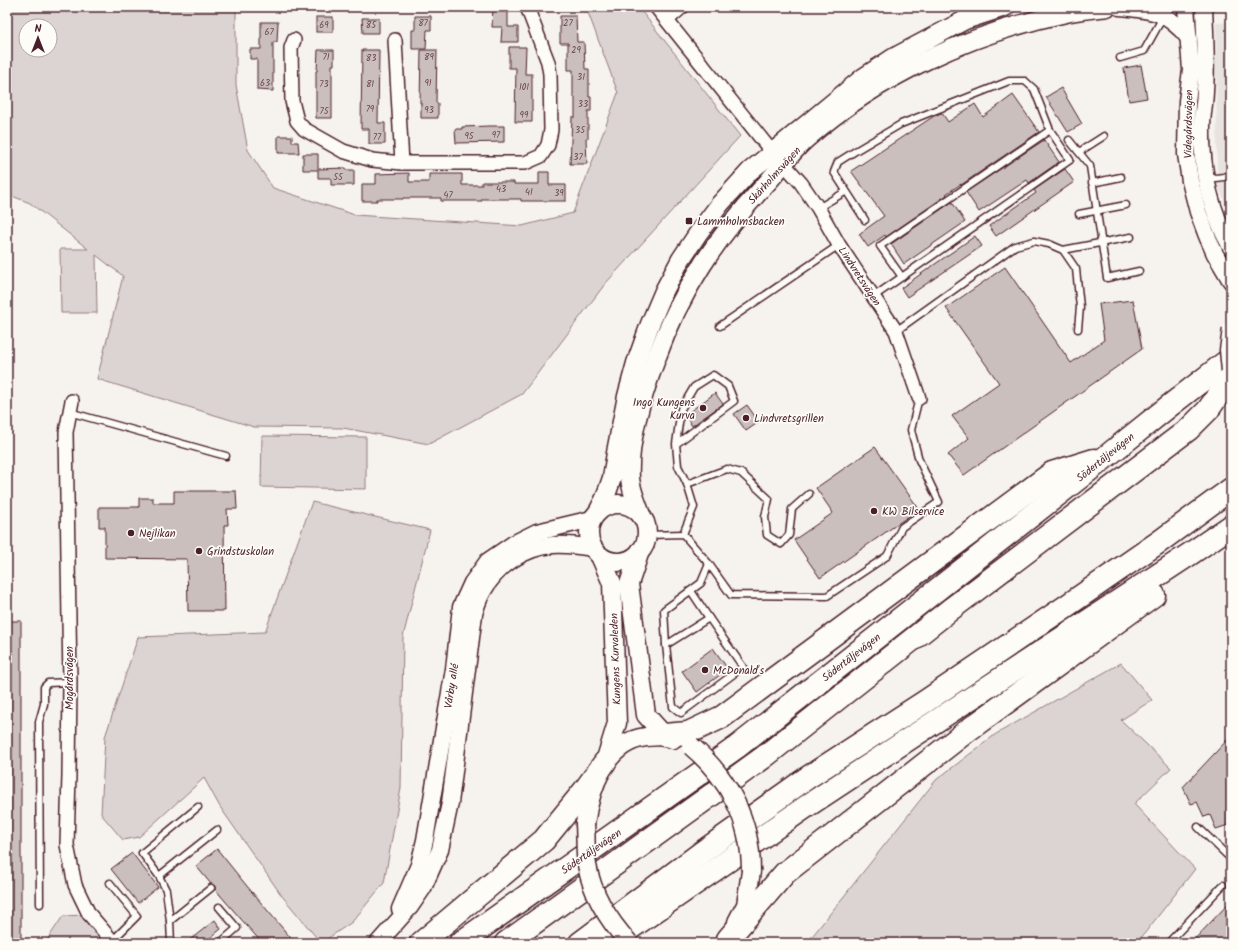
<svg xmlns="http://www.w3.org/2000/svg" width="1238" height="950" viewBox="0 0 1238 950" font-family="Kalam,sans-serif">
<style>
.built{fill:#e9e3e0}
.green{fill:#dcd4d2;stroke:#937a7e;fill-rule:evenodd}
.building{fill:#cbbfbe;stroke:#4a1f2b}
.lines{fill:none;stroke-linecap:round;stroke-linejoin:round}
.service-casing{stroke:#4a1f2b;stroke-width:9}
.minor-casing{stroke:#4a1f2b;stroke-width:16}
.tertiary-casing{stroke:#4a1f2b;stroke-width:19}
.secondary-casing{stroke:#4a1f2b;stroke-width:21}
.motorway-casing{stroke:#4a1f2b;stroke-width:25}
.service{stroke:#fdfcf7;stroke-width:6}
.minor{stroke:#fdfcf7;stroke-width:13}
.tertiary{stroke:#fdfcf7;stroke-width:16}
.secondary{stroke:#fdfcf7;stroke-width:18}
.motorway{stroke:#fdfcf7;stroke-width:22}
.tertiary-bridge-casing{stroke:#4a1f2b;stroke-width:19;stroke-linecap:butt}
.secondary-bridge-casing{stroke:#4a1f2b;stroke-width:21;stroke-linecap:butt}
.tertiary-bridge{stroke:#fdfcf7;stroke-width:16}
.secondary-bridge{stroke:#fdfcf7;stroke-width:18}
.poi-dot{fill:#4a1f2b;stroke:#fdfcf7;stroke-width:1.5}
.labels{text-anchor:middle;stroke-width:3.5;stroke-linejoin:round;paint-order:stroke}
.number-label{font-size:9px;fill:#6a4750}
.street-label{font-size:11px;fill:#4a1f2b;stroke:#fdfcf7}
.poi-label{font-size:11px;fill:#4a1f2b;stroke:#fdfcf7;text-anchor:start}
</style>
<rect width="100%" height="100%" fill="#f6f3ef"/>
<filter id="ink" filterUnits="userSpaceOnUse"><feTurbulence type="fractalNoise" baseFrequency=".025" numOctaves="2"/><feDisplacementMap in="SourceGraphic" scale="8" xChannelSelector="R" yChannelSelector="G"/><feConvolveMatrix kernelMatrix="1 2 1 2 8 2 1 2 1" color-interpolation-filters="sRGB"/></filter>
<g filter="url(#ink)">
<polygon class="built" points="1231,22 1231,213 1217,185 1216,23"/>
<g class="green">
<path d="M7,7H236V85L248,150L273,188L355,215L522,226L573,213L618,93L586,7H638L740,136L605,284L522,394L429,444L343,428L254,427L97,379L123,276L96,255L97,313H61L60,249H88L30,203L7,194ZM26,26H50V50H26Z"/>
<polygon points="262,436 366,437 366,489 261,487"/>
<polygon points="312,502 430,530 403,637 401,788 384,883 352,922 321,943 282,896 220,807 204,778 139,837 123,840 101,814 105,737 138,637 265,632"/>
<polygon points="1121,663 1152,700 1121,720 1171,768 1134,804 1195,869 1137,943 804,943 810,939 936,780 996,734"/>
<polygon points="82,915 105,943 45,943 63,916"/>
</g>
<g class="building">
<polygon points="493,7 508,7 508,27 518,27 518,42 501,42 502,27 492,27"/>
<polygon points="415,16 431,16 431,30 427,30 426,49 412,49 412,30 415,30"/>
<polygon points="560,16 576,16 577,42 584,42 585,69 589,69 589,97 591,97 591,111 588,111 588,138 586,138 587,164 570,164 572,117 575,117 575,97 573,97 573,70 568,70 568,43 560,43"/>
<rect x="316" y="17" width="17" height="15"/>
<polygon points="362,18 379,18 379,33 363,33"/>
<polygon points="261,22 278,22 277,42 273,42 273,91 257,90 257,59 250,59 250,49 261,49"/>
<polygon points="509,47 526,47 525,74 532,74 532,122 515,122 516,68 509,68"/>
<polygon points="318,50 334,50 334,65 332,65 332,118 316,118 316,71 317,71"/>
<polygon points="362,50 379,50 378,123 385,123 385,144 369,144 369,129 361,129"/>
<polygon points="421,50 437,50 436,103 438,103 438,118 421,118 421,103 420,103"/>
<polygon points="1141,65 1147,98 1129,101 1124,68"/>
<polygon points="1061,88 1082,124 1068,132 1046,97"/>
<polygon points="1013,95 1039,132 961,185 961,184 946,194 947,195 886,237 885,235 868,247 859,234 884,216 851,171 934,116 942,113 948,122 975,104 983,117"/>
<polygon points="489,126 504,126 504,142 456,143 455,129 462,129 462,127"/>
<polygon points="278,136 292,136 292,142 298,142 299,153 278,153"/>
<polygon points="1044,140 1059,162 1029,183 1027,180 979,212 966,192"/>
<polygon points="303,154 318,154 318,169 346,168 346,170 354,170 354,185 331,185 331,178 318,178 318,170 303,170"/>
<polygon points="1065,169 1074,182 996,236 989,226 1036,193 1034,190"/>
<polygon points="539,172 549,172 549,185 566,185 566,201 521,201 521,199 482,199 482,201 441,201 441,198 403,198 403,199 377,199 377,201 362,201 362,184 376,184 376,174 409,173 409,182 429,182 429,174 462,174 462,185 482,185 482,182 514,182 514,184 539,184"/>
<polygon points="952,202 965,222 904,264 891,244"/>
<polygon points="975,236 982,246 907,297 901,288"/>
<polygon points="1005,267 1071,363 1104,340 1099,304 1133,300 1142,349 964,475 948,455 969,438 952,416 999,383 946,308"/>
<polygon points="715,393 723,404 692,426 685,415"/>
<polygon points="747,405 759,422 746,431 734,414"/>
<polygon points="875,447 919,509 820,578 794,540 833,513 816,488"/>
<polygon points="174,491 236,491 237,509 227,509 228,525 224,525 225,611 188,611 187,559 105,558 105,527 99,527 99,507 139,507 139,498 153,498 153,503 174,503"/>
<rect x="7" y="621" width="14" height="322"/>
<polygon points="713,648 728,669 697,692 682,671"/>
<polygon points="1231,736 1231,824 1216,829 1210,815 1204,817 1197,802 1191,804 1183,787"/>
<polygon points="217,849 246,885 295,943 262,943 226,902 215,889 215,886 211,884 196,866"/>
<polygon points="132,853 158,887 138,903 111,869"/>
<polygon points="1231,901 1231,943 1191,943"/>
<polygon points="215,920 221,929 204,943 186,943"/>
</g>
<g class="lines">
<defs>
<g id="service">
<polyline points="1120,58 1144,51 1163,17"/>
<polyline points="1069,140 1090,166 1107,278 1139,271"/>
<polyline points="1079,152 1104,136"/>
<polyline points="1207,179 1224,177 1231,174"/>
<polyline points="1092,183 1121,177"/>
<polyline points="818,208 845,192"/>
<polyline points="1079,214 1126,205"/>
<polyline points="865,220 834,172 838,162 857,150 901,124 1009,81 1025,81 1034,89 1050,130 1070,160 873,297"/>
<polyline points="1063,250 1131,237"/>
<polyline points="902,277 880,246 1050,130"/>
<polyline points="720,326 839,245"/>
<polyline points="896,331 1015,246 1034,241 1049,244 1063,250 1076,269 1080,307 1078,329"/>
<polyline points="69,412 226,456"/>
<polyline points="676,444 681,409 694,387 713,375 728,386 734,401 676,444 678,466 687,484 694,507 683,534"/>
<polyline points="687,484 727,469 741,473 769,499 765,517 767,535 781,544 789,535 792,509 809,494"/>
<polyline points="648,535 683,534 709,564 701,583 664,610 666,645 709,618 691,591"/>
<polyline points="709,564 731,595 827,596 887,556 902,527 939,502 919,460 911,430 919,398"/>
<polyline points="666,645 673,707 681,713 743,667 709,618"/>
<polyline points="1198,827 1231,859"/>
<polyline points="159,876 217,830"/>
<polyline points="110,883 137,916 112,941"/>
<polyline points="40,904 39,722 44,704 44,687 48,683 70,682"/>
<polyline points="219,907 237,928 220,943"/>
<polyline points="170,921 166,890 159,876 142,853 198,807"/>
<polyline points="171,943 170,921 211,888"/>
<polyline points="1168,943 1223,885"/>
</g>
<g id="minor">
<polyline points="656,7 772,152"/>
<polyline points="667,20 682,7"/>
<polyline points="294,40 291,48 292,101 297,121 304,129 343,151 372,160 402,163 525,163 541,156 548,145 551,130 550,74 548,62 527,7"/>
<polyline points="395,40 402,163"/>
<polyline points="784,164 801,183 818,208 839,245 896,331 919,398"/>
<polyline points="72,401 66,432 70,682 69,775 67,845 75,885 89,914 114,943"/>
</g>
<g id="tertiary">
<path d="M1119,7C1153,10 1166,11 1189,38"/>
<polyline points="1186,7 1191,70 1187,101 1186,154 1190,181 1198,212 1207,236 1215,254 1231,281"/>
<path d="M1204,7C1205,35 1207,62 1205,90C1205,102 1202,114 1202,127C1201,169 1210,210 1231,247"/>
<polyline points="400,909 419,865 425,840 454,669 461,607 472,583 488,561 513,544 537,532 592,519"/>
<path d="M378,943L410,907L423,888L440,850L450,803L474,614C476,606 479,598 483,591C497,565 525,547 553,545C567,544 580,546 593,548"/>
</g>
<g id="secondary">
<circle cx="618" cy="533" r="29"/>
<polyline points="598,512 605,498 612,478 617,447 627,396 636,363 650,324 664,291 681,259 699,232 720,204 750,171 864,77 893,58 965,20 1005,7"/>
<path d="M641,515C637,503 631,491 630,478C628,442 643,393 656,359C681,290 716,238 765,185C779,170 791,152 806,139C879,75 971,33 1066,13C1079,10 1094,9 1107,7"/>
<polyline points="640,551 629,584 646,715 664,735"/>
<polyline points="600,556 612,583 617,723 605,762"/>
<path d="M585,824C590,789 605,742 646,737C658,736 662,735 673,739"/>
<polyline points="737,922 746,905 751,871"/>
</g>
<g id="motorway">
<polyline points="664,735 688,733 722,717 1052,473 1094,460"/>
<polyline points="728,939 785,873 967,731 1154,595"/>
<polyline points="421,943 544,840 584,791 605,762"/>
<polyline points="460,943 737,747 1107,456 1168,407 1231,358"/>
<polyline points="506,943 764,757 951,609 1189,429 1208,410 1219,394 1230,371"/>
<polyline points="580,943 701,853 807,778 926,701 1065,607 1159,542 1231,489"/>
<polyline points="609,943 810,804 1190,554 1231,526"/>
</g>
</defs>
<use href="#service" class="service-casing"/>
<use href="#minor" class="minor-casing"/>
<use href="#tertiary" class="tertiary-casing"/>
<use href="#secondary" class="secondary-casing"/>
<use href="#motorway" class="motorway-casing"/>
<use href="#service" class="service"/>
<use href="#minor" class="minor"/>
<use href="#tertiary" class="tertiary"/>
<use href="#secondary" class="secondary"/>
<use href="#motorway" class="motorway"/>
<defs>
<polyline id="tertiary-bridge" points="1230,371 1228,350 1231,329"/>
<g id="secondary-bridge">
<path d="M691,746C729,778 751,821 751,871"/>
<path d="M585,824C586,837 585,852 587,865C592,894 609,921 629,943"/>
</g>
</defs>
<use href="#tertiary-bridge" class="tertiary-bridge-casing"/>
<use href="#secondary-bridge" class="secondary-bridge-casing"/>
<use href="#tertiary-bridge" class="tertiary-bridge"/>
<use href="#secondary-bridge" class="secondary-bridge"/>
</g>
</g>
<g class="poi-dot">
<rect x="685" y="217" width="8" height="8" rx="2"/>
<circle cx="703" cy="408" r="4"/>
<circle cx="746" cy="418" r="4"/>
<circle cx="874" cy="511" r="4"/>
<circle cx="131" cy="533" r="4"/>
<circle cx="199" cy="551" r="4"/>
<circle cx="705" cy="670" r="4"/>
</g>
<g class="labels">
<g class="number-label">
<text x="423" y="26">87</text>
<text x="568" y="26">27</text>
<text x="324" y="28">69</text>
<text x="371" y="28">85</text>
<text x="269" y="35">67</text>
<text x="576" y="53">29</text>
<text x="326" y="60">71</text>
<text x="429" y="60">89</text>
<text x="371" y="61">83</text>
<text x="581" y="80">31</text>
<text x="265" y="86">63</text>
<text x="428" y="86">91</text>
<text x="324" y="87">73</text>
<text x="370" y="87">81</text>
<text x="524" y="90">101</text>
<text x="583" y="107">33</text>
<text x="370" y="112">79</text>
<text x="429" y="113">93</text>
<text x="324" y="114">75</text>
<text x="524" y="118">99</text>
<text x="580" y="133">35</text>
<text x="496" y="138">97</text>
<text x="469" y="139">95</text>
<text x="377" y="140">77</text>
<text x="578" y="160">37</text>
<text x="338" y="180">55</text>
<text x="501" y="192">43</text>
<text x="529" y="195">41</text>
<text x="559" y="196">39</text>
<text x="448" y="198">47</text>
</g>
<g class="street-label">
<text transform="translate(1188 124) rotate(-89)" y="4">Videgårdsvägen</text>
<text transform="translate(774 175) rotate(-48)" y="4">Skärholmsvägen</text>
<text transform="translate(860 276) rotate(57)" y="4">Lindvretsvägen</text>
<text transform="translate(1105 457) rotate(-39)" y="4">Södertäljevägen</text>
<text transform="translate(851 657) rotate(-38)" y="4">Södertäljevägen</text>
<text transform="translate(615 659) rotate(-92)" y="4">Kungens Kurvaleden</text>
<text transform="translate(69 678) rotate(-90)" y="4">Mogårdsvägen</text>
<text transform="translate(451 686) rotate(-81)" y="4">Vårby allé</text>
<text transform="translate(591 851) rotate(-35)" y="4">Södertäljevägen</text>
</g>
<g class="poi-label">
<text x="697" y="225">Lammholmsbacken</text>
<text x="695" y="406" text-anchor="end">Ingo Kungens<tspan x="695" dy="13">Kurva</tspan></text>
<text x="754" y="422">Lindvretsgrillen</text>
<text x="882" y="515">KW Bilservice</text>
<text x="139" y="537">Nejlikan</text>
<text x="207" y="555">Grindstuskolan</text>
<text x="713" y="674">McDonald's</text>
</g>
</g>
<rect width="1238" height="950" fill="none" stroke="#fdfcf7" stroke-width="24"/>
<rect x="12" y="12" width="1214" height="926" fill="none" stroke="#4a1f2b" stroke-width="1.5" filter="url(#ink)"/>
<g transform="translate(38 38)"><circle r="19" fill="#fdfcf7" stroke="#b5a4a5"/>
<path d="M0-3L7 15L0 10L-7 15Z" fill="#4a1f2b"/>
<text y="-6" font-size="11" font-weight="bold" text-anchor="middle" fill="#4a1f2b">N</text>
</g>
</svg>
